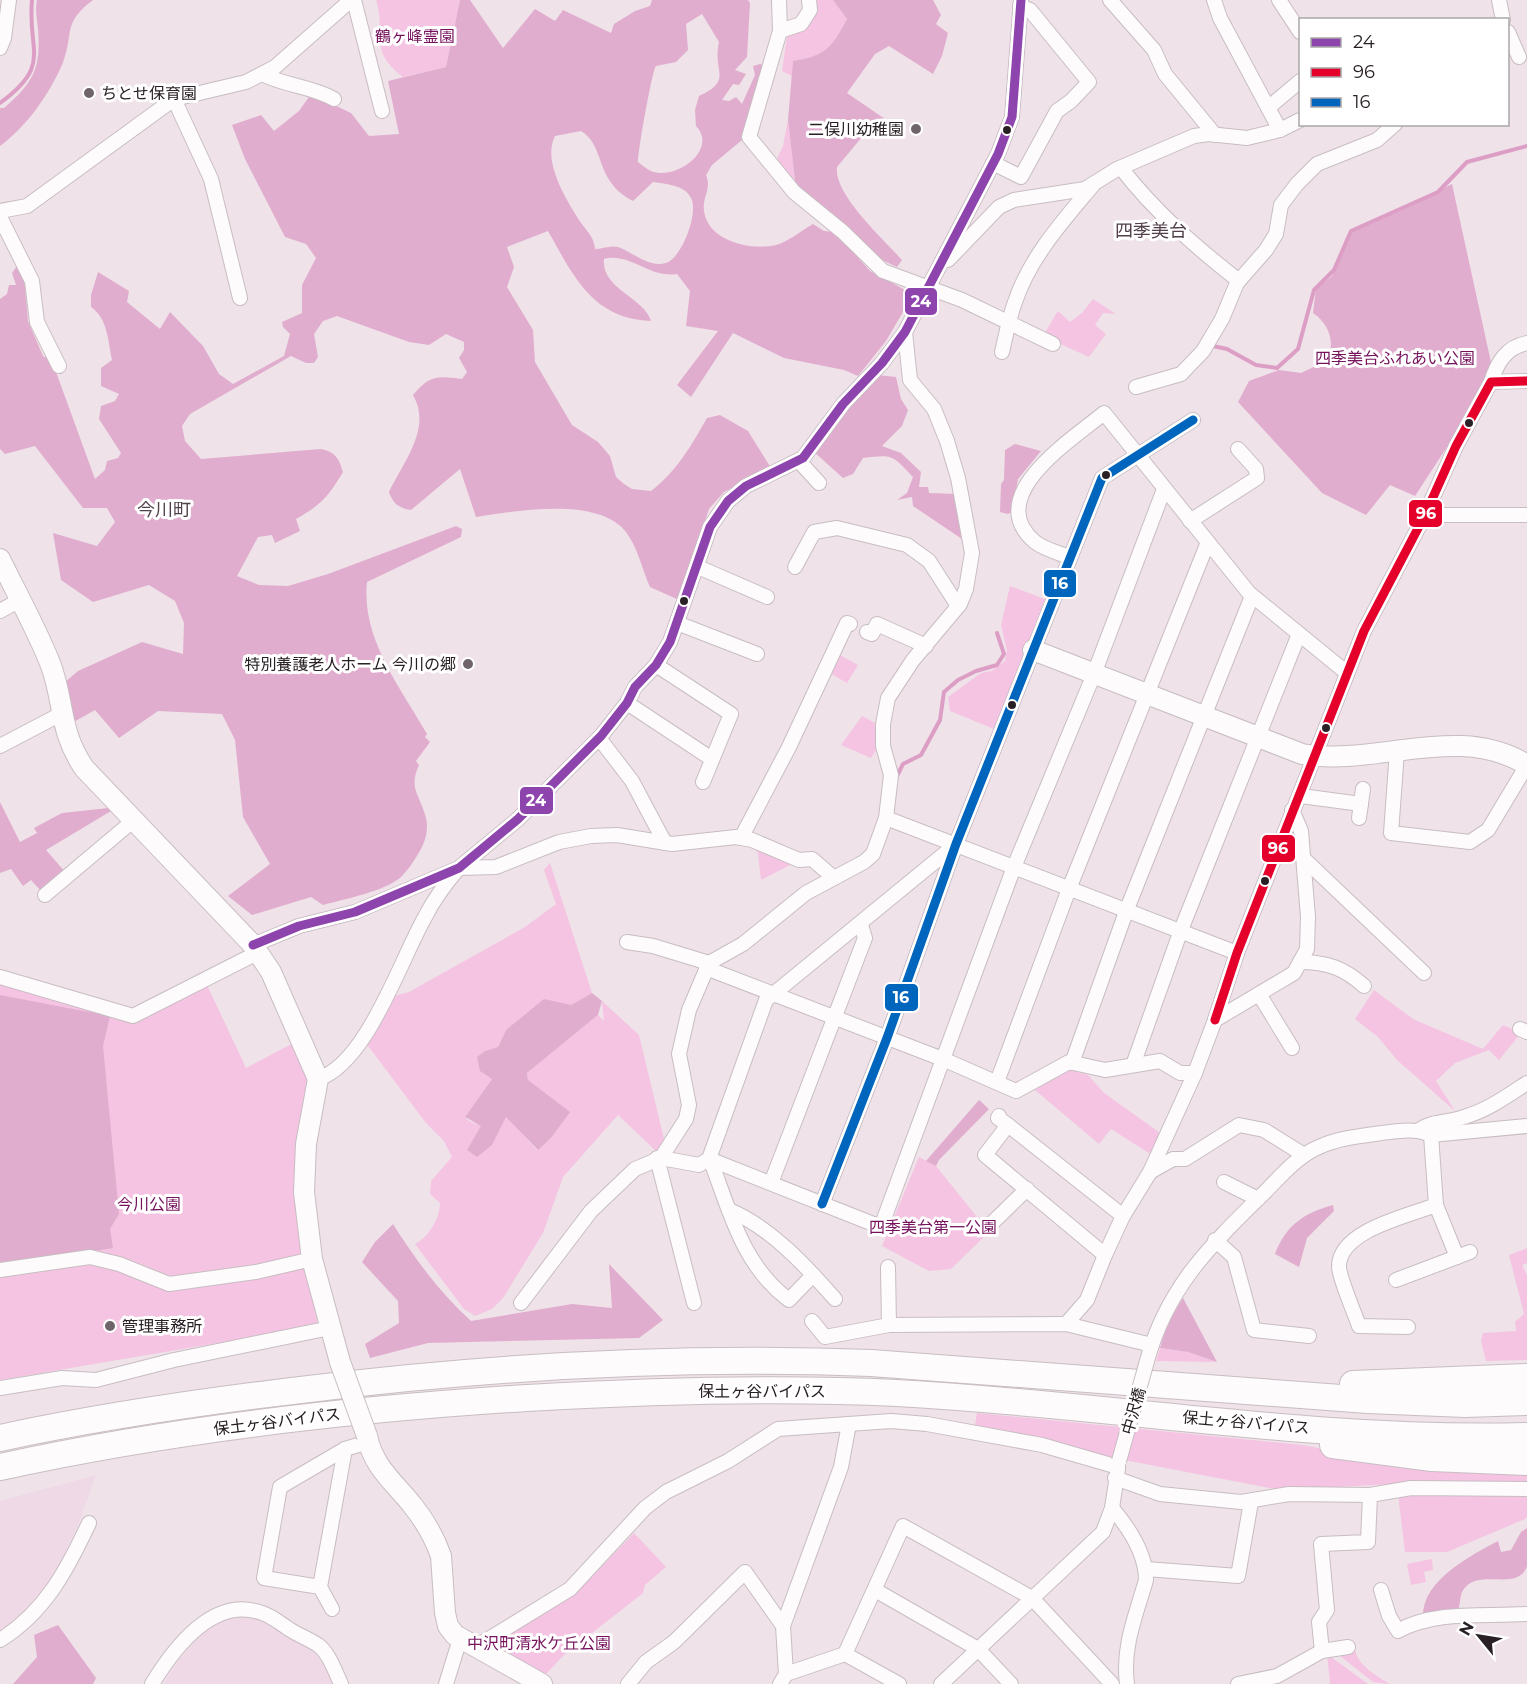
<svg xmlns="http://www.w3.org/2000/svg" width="1527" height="1684" viewBox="0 0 1527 1684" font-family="Montserrat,'Noto Sans JP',sans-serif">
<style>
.built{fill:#f0d9e6}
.green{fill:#f5c4e2}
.forest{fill:#e1adce;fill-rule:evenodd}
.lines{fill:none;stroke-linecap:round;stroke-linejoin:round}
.stream{stroke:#dd9ec6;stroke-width:4}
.street-casing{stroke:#c8bdc3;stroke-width:16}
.secondary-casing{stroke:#c8bdc3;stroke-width:22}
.highway-casing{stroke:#c8bdc3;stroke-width:28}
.street{stroke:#fdfbfc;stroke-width:14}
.secondary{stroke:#fdfbfc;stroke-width:20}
.highway{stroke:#fdfbfc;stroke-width:26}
.street-bridge-casing{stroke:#c8bdc3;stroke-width:16;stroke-linecap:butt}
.secondary-bridge-casing{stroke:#c8bdc3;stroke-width:22;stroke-linecap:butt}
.street-bridge{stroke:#fdfbfc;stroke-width:14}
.secondary-bridge{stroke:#fdfbfc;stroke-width:20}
.bus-1-casing{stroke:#fff;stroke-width:14}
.bus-2-casing{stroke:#fff;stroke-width:14}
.bus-3-casing{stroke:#fff;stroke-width:14}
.bus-1{stroke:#8e44ad;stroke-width:9}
.bus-2{stroke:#e4002b;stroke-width:9}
.bus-3{stroke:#0065bd;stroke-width:9}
.poi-dot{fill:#6e646a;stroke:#fff;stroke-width:2}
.bus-dot{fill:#282025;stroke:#fff;stroke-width:2}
.labels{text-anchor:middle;stroke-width:6;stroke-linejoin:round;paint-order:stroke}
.park-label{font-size:16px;fill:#76115c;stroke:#fff}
.poi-label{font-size:16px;fill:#282025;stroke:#fff;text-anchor:start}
.street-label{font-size:16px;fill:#282025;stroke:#fff}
.neighbourhood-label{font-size:18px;fill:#52404b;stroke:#fff}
.line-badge{stroke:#fff;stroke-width:2}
.badge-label{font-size:16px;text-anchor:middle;font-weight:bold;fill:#fff}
</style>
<rect width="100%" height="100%" fill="#efe2e9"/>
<g class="built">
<polygon points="96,1475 79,1523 50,1586 0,1641 0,1501"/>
<polygon points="234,1614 261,1616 313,1651 331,1674 336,1684 163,1684 178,1661 207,1627"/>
</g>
<g class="green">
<path d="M376,0H460L446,67L403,77C367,49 387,36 376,0Z"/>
<path d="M816,0H833L847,19C831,48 827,55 793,61L792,76L782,71L787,36C799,29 815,15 816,0Z"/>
<polygon points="788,120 796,189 774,165 783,146"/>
<polygon points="1093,299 1116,314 1103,313 1095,325 1106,334 1089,357 1043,336 1058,311 1070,322 1082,313"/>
<polygon points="1010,586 1045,599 994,729 950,711 948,697 981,673 992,671 1005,661 1007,650 1001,625"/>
<polygon points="838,654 858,665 847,683 828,672"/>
<polygon points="862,716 879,725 878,747 871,758 841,745"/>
<polygon points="753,846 796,862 761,880 758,853"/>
<path d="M550,863L592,993L571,1005L506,1030L498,1047L485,1051L492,1079L465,1117C477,1131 492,1122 506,1116L537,1150L551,1138L561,1121L528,1080L527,1073L598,1015L604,1021L602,1001L639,1035L665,1143L657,1152L618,1115L563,1177L543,1233L503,1298L492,1309L475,1316L464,1309L415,1244C429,1237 440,1218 440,1203L430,1194L431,1181L452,1157L444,1141L426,1123L366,1043L387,998L409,992L525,927L556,904L544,870Z"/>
<polygon points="0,983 51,995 136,1023 207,985 246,1068 297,1041 310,1074 304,1260 318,1326 0,1380"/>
<polygon points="1374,990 1413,1019 1483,1049 1503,1025 1521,1033 1499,1060 1489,1050 1455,1063 1436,1081 1455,1111 1397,1060 1378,1037 1355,1019"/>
<polygon points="1067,1069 1088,1075 1104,1093 1163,1135 1152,1155 1111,1129 1099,1144 1035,1090"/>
<polygon points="919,1157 936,1166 989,1232 951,1269 929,1271 882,1246"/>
<polygon points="1527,1248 1527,1263 1522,1265 1527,1275 1527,1360 1486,1361 1481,1341 1483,1333 1516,1331 1515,1322 1524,1314 1509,1255"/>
<polygon points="1160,1348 1188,1352 1217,1362 1156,1361"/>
<polygon points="977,1413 1303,1445 1369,1458 1527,1473 1527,1482 1411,1483 1280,1490 1114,1458 975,1425"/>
<polygon points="1527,1492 1527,1517 1525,1519 1447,1552 1405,1552 1398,1494"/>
<polygon points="634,1533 666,1567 645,1585 643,1593 564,1655 543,1677 487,1647 538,1612 550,1609 580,1589"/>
<polygon points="1432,1559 1433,1570 1424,1572 1426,1582 1411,1585 1407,1564"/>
<path d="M1355,1648C1356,1665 1377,1676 1390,1684L1373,1682L1339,1655L1340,1651Z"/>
<polygon points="1327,1654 1368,1684 1330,1684"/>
</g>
<g class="forest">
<path d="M37,0H93C61,24 75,33 62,65C48,96 27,126 0,146V108H4C34,82 41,68 38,29C37,18 35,10 37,0Z"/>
<path d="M460,0H470L503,48L535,9L555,21L563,10L611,33L614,24L635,11L650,6L652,0H748L750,3L747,57L735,70L746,74L739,85L733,84L722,100L729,101L736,97L742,104L755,75L753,66L760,64L767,67L754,130L712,165L706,175C712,189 702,197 704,211C708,241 750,251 776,245C788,242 802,230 813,224L824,231L835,232L870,271L907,291L910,300L886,341L858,376L844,370L784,358L733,333L691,397L677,385L718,331L686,326L690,291L677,274C651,279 629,252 604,259C601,289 644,297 651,321C592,319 573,275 548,231L507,247L514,267L507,287L533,330L535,362L572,425L598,442L610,456L616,477L624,484L632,489L651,491C677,471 691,446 707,418L720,415L748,431L771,468L724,492L709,509L679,600L650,587C642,569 638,548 626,532C598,496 516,511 476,517L460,469L411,510C399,508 393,504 389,492C404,461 432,428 413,395C430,375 437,376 462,379L467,372L459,358L464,350V342L446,334L429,345L409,342L337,316L323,321L314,334L318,357L314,363H306L291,356L190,414L182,426L185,441L201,459L321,449C335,452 339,458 343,472C329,496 321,505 296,519L300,531L275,543L272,535L258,537L237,576L259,585L288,586L328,574L456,526L462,529L461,537L367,582C361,638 400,687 427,734L425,737L430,742L416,761L419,765C408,789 420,795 426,818C429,830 425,843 418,854C414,861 408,870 402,876C387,891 344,899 323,905L311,897L252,915L228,896L270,864L243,817L235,740L222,714L158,711L119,738L95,710L72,723L64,683L78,671L142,642L183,654L184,623L175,601L149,585L93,602L61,580L53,533L97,546L115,522L107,508H83L35,446L5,454L0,449V299L7,294L9,285H16L12,273L17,266L24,277L28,321L43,356L52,361L95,479L105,470L107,461L118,458L121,453L99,419L101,406L115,401L119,394L101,386V368L112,360C108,341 108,319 91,307V295L98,272L129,291L127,302L160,329L170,312L203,346L219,374L233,384L284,356L290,334L283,327L282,322L302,313V285L316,258L306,244L285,237L245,159L232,125L261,115L274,131L299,111L311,94L351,113L369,136L399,134L388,81L446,67ZM702,14L719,42C712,72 734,80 699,96L695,110L696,126C718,149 678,179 654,172C649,171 642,165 638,162C638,151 652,71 656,66L676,62L688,50L686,24ZM581,131C606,146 594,181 633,201L653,182C666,184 685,185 691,198C699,212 682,258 666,263C648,268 633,252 618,247C610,245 602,249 595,249C594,236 586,231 579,220C566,199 542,161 555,136Z"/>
<path d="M833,0H933L941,15L936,24L948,33L942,56L933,74L889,46L875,54L847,93L885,119L879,133L862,137L837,167C833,194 884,240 902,260L897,267L876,257L796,189L788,120L793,61C827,55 831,48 847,19Z"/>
<path d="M1452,184L1492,367L1488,384L1415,496L1390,485L1366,515L1322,493L1238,402L1249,381L1279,370L1301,373L1328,360C1335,341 1329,324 1313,313L1316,289L1332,276L1348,234Z"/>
<path d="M877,375L896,377L901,399L908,410L902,426L882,446L901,453L921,472L919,487H928L929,493L957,494L965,541L913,506L912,497L897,500L907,493L913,477C892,455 894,454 863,458L853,474L843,478L813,451L840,414Z"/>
<polygon points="1015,444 1041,451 1018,479 1012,512 1008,514 1000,512 1001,484 1004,480 1005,450"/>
<polygon points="0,802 20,842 37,833 34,828 62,813 108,808 111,811 46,850 66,873 42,892 31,880 23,886 11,869 0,873"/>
<polygon points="592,993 602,1001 598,1015 527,1073 528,1080 570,1112 551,1138 538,1150 506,1117 492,1145 477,1157 467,1150 481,1126 465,1117 492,1079 480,1071 477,1057 485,1051 498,1047 506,1030 544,999 571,1005"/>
<polygon points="0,995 110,1016 103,1046 119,1214 110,1229 113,1248 0,1266"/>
<polygon points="979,1100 989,1109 939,1160 936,1166 926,1161"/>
<path d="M1333,1205L1334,1211L1307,1238L1299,1267L1275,1254C1286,1225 1304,1213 1333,1205Z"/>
<path d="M393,1224C415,1259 440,1293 471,1321L572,1304L612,1308L609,1264L663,1320L639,1338L428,1343L370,1358L365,1344L399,1323L398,1301L362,1262L375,1242Z"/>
<polygon points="1183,1298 1217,1362 1188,1352 1160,1348 1167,1324"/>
<path d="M1527,1528C1527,1539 1527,1556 1527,1566C1518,1594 1476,1565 1462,1592C1460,1597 1460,1605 1458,1611L1423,1618C1421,1581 1470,1556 1498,1541L1501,1552L1511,1550L1521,1532Z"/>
<polygon points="58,1625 96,1678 93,1684 13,1684 37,1657 34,1635"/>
</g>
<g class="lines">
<g class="stream">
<path d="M0,103C53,64 27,52 32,0"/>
<polyline points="1213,346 1227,349 1256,365 1277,368 1298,349 1314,290 1334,270 1351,231 1438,192 1467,162 1527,146"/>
<polyline points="896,778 903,764 921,755 940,720 944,692 958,680 976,671 997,665 1004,654 997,633"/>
</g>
<defs>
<g id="street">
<polyline points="354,0 382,111"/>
<polyline points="779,0 780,31 749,137 794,192 843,232 883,271 962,300 1053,344"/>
<polyline points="1110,0 1154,50 1165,74 1215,135"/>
<polyline points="1214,0 1220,18 1280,130"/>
<polyline points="1279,0 1300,32"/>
<polyline points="1499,0 1503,20"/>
<polyline points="780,31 801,24 810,10 809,0"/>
<polyline points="1508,32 1519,57"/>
<polyline points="0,48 4,38 9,0"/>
<path d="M262,74C285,86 311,86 334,99"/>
<polyline points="174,99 211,179 240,298"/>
<polyline points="1268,108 1300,81"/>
<polyline points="993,163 1021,177 1057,111 1071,101 1089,82 1030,10 1020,6"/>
<path d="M1121,168C1155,212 1196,247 1239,281"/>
<polyline points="0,211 27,206 174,99 246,82 275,67 351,0"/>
<polyline points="0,217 32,281 37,322 59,366"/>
<polyline points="948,260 999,207 1014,200 1085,189 1117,169 1194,136 1209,134 1247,138 1280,130 1300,120"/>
<path d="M1002,352C1006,335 1009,318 1015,302C1030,257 1063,221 1093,185"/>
<path d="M1491,382C1497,363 1506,347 1527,343"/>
<polyline points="1136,387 1181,374 1203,351 1222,319 1237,283 1266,250 1276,234 1281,205 1297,184 1317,164 1377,140 1395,124"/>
<polyline points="799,461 819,483"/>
<polyline points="1425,515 1527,515"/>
<polyline points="1190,521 1257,478 1256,469 1238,449"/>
<path d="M1069,557C1059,553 1044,549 1035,542C981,496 1073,439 1104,413L1249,593L1347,673"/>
<polyline points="698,567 767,597"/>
<polyline points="795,567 814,532 837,528 907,545 929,561 958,606"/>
<polyline points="0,611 20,600"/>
<polyline points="677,623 757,654"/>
<polyline points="867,632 872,634 877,624 926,646"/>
<polyline points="656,665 731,714 703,782"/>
<polyline points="627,703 712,759"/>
<polyline points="599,738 632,781 665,843"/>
<polyline points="0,746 61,714"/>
<polyline points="1397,751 1391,833 1470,842 1488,830 1527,765"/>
<polyline points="1301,796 1361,804"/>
<polyline points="886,818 1237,953"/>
<polyline points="1359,818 1363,789"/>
<polyline points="741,838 789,747 847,623 850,624"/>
<polyline points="1303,858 1424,973"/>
<polyline points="45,895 134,820"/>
<polyline points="627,942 653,946 709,963"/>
<polyline points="253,945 299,926 355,912 459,868 518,819 601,736 627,703 635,687 656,665 670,642 710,527 728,501 746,486 803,458 843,404 882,363 905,332 998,154 1012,117 1021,0"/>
<path d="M1300,962C1327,962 1344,968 1364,986"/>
<polyline points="706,968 945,1060 1016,1091 1069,1062 1105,1070 1160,1061 1180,1073 1195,1073"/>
<polyline points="0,977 133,1016 259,952"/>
<polyline points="1259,994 1292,1048"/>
<polyline points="1215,1020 1237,953 1364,631 1425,515 1456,446 1491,382 1527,381"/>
<polyline points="1520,1029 1527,1032"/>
<polyline points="1072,1063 1127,909 1252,596"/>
<polyline points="1133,1065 1181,930 1299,634"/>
<path d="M318,1079C367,1063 400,961 425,917C434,899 446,883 459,868L496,867L559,842L591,836L617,835L672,844L736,837L752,840L799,860L812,859L834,878"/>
<polyline points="997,1082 1069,889 1208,542"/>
<polyline points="999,1116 998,1118 1008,1125 985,1155 1105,1255"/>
<polyline points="1008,1125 1123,1216"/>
<path d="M1419,1130C1433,1120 1449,1123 1464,1117C1488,1110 1507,1096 1527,1083"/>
<polyline points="657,1158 694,1303"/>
<polyline points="661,1158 699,1165 709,1159 766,1000 954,846"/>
<polyline points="709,1159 881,1227 1014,867 1094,674 1164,489"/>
<path d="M710,1159C730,1211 742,1265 789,1300L813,1275"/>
<polyline points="1150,1172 1173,1159 1185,1159 1239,1125 1264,1130 1304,1155"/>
<polyline points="1224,1182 1258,1199"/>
<polyline points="771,1183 865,938 861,925"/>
<polyline points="822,1204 887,1038 956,844 1102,478 1193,420"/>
<polyline points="1436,1205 1457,1257"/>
<path d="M729,1210C770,1227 806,1266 835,1299"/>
<polyline points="990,1225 1027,1189"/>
<polyline points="1215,1240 1234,1257 1254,1330 1309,1336"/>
<polyline points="888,1267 889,1325"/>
<polyline points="0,1270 90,1257 119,1264 169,1284 256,1272 312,1259"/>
<polyline points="1396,1280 1470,1252"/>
<polyline points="521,1303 591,1211 635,1169 661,1158 686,1119 689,1105 679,1054 689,1010 709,963 743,944 806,893 864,862 873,854 886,818 891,775 883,746 883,724 888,698 913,660 960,604 966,589 972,553 958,478 947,441 934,409 910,380 905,332"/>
<polyline points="812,1321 825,1337 889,1325 1066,1324 1152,1345"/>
<polyline points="1066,1324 1087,1300 1105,1255 1123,1216 1150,1172 1195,1073 1215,1020 1294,973 1307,949 1308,917 1301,831 1292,810"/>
<path d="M1408,1327L1359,1326C1355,1314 1338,1275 1339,1265C1341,1230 1408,1216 1436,1205L1431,1135"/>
<path d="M1147,1361C1167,1287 1211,1245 1263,1194C1280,1177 1297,1156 1319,1147C1338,1138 1361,1136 1382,1133C1399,1131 1415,1128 1431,1135L1527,1126"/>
<polyline points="0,1388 62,1378 96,1380 174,1360 330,1328"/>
<polyline points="1115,1478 1160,1494 1241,1502 1289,1494 1370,1495 1411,1488 1527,1489"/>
<path d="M1112,1508C1129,1528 1146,1553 1146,1580C1136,1615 1122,1647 1127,1684"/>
<polyline points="1146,1569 1238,1576 1251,1502"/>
<polyline points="320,1587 264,1578 280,1487 345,1449"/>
<polyline points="875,1590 978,1649 1011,1684"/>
<path d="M1381,1590L1389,1616L1398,1631C1435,1610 1485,1617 1527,1614"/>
<polyline points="332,1609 320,1587 345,1449 368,1442"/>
<polyline points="783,1626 841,1467 849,1424"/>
<path d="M0,1640C45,1612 67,1570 89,1523"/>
<polyline points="474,1648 570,1589 645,1508 666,1492 728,1461 778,1429 891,1421 927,1424 1042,1445 1118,1467"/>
<polyline points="1322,1651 1319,1622 1327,1610 1321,1544 1368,1542 1370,1495"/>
<polyline points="845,1654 899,1684"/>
<polyline points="786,1674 845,1654 903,1526 1032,1598 1112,1684"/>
<path d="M152,1684C174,1648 213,1595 262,1613C272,1616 281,1624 289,1629C298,1635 309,1639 318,1645C329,1653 335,1671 341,1684"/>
<polyline points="446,1684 460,1639"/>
<polyline points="628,1684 646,1662 674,1642 745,1572 783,1626 786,1674 780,1684"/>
<polyline points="941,1684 1103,1532 1112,1508 1118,1469"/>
<polyline points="1238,1684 1277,1676 1322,1651 1348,1647"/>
</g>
<g id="secondary">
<path d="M0,559C17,594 36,628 50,663C65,702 58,729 84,768L253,945L271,972L318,1079L306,1144L304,1192L312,1259L340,1362"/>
<path d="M1033,650L1302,754C1377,767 1458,722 1527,765"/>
<path d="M367,1436C373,1467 395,1483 413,1506C425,1521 435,1539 441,1556L445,1613L448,1626L455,1635L542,1684"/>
</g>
<g id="highway">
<polyline points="1353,1384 1527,1377"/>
<path d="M0,1438C102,1416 206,1401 309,1389C496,1366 683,1356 871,1363L1368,1400L1465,1404L1527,1402"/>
<polyline points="1333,1445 1432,1458 1527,1462"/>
<path d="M0,1467C174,1429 350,1409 527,1398C650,1391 774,1387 897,1393C1106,1404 1316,1442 1527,1436"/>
</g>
</defs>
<use href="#street" class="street-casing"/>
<use href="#secondary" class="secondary-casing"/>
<use href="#highway" class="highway-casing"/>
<use href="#street" class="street"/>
<use href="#secondary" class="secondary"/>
<use href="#highway" class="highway"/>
<defs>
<polyline id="street-bridge" points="1119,1461 1147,1361"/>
<polyline id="secondary-bridge" points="340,1362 367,1436"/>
</defs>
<use href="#street-bridge" class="street-bridge-casing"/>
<use href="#secondary-bridge" class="secondary-bridge-casing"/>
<use href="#street-bridge" class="street-bridge"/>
<use href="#secondary-bridge" class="secondary-bridge"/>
<defs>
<polyline id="bus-1" points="253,945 299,926 355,912 459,868 518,819 601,736 627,703 635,687 656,665 670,642 710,527 728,501 746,486 803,458 843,404 882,363 905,332 998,154 1012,117 1021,0"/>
<polyline id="bus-2" points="1215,1020 1237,953 1364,631 1425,515 1456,446 1491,382 1527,381"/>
<polyline id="bus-3" points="822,1204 887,1038 956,844 1102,478 1193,420"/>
</defs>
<use href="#bus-1" class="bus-1-casing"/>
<use href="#bus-2" class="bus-2-casing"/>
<use href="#bus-3" class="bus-3-casing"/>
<use href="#bus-1" class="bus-1"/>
<use href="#bus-2" class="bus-2"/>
<use href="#bus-3" class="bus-3"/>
</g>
<g class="poi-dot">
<circle cx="89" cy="93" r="6"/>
<circle cx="916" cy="129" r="6"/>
<circle cx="468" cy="664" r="6"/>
<circle cx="110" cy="1326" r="6"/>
</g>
<g class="bus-dot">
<circle cx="1007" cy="130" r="5"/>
<circle cx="1469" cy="423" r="5"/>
<circle cx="1106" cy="475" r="5"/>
<circle cx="684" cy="601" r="5"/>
<circle cx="1012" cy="705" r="5"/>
<circle cx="1326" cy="728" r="5"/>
<circle cx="1265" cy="881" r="5"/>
</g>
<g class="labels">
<g class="park-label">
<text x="415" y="42">鶴ヶ峰霊園</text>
<text x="1395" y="364">四季美台ふれあい公園</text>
<text x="149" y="1210">今川公園</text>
<text x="933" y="1233">四季美台第一公園</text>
<text x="539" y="1649">中沢町清水ケ丘公園</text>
</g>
<g class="poi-label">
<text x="101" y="99">ちとせ保育園</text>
<text x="904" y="135" text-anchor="end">二俣川幼稚園</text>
<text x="456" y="670" text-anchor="end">特別養護老人ホーム 今川の郷</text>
<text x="122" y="1332">管理事務所</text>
</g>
<g class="street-label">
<text x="762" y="1397">保土ヶ谷バイパス</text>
<text transform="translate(1133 1411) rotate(-74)" y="6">中沢橋</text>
<text transform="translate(277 1421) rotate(-7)" y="6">保土ヶ谷バイパス</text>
<text transform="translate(1246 1422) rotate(5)" y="6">保土ヶ谷バイパス</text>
</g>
<g class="neighbourhood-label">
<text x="1151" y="237">四季美台</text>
<text x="164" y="516">今川町</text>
</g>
</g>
<g class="line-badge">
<rect x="904" y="287" width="34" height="29" rx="6" fill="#8e44ad"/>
<rect x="1408" y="499" width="35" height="29" rx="6" fill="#e4002b"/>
<rect x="1043" y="569" width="34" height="29" rx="6" fill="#0065bd"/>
<rect x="519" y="786" width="35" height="29" rx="6" fill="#8e44ad"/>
<rect x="1261" y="834" width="35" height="29" rx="6" fill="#e4002b"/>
<rect x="884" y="983" width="35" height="29" rx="6" fill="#0065bd"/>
</g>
<g class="badge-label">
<text x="921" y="307">24</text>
<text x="1426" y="519">96</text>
<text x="1060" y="589">16</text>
<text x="536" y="806">24</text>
<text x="1278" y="854">96</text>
<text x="901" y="1003">16</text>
</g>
<rect x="1299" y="18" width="210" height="108" fill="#ffffff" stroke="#a9a6a8" stroke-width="1.5"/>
<rect x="1311" y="38" width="30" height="9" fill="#8e44ad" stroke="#a9a6a8" stroke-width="1.5"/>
<text x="1353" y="48" font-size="18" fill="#282025">24</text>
<rect x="1311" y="68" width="30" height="9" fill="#e4002b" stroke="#a9a6a8" stroke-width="1.5"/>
<text x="1353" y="78" font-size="18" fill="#282025">96</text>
<rect x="1311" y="98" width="30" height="9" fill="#0065bd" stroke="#a9a6a8" stroke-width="1.5"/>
<text x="1353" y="108" font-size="18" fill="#282025">16</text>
<g transform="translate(1479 1636) rotate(300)" stroke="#ffffff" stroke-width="4.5" paint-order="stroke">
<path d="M0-4.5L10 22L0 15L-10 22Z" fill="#282025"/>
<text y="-9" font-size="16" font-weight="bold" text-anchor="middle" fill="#282025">N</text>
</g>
</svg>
